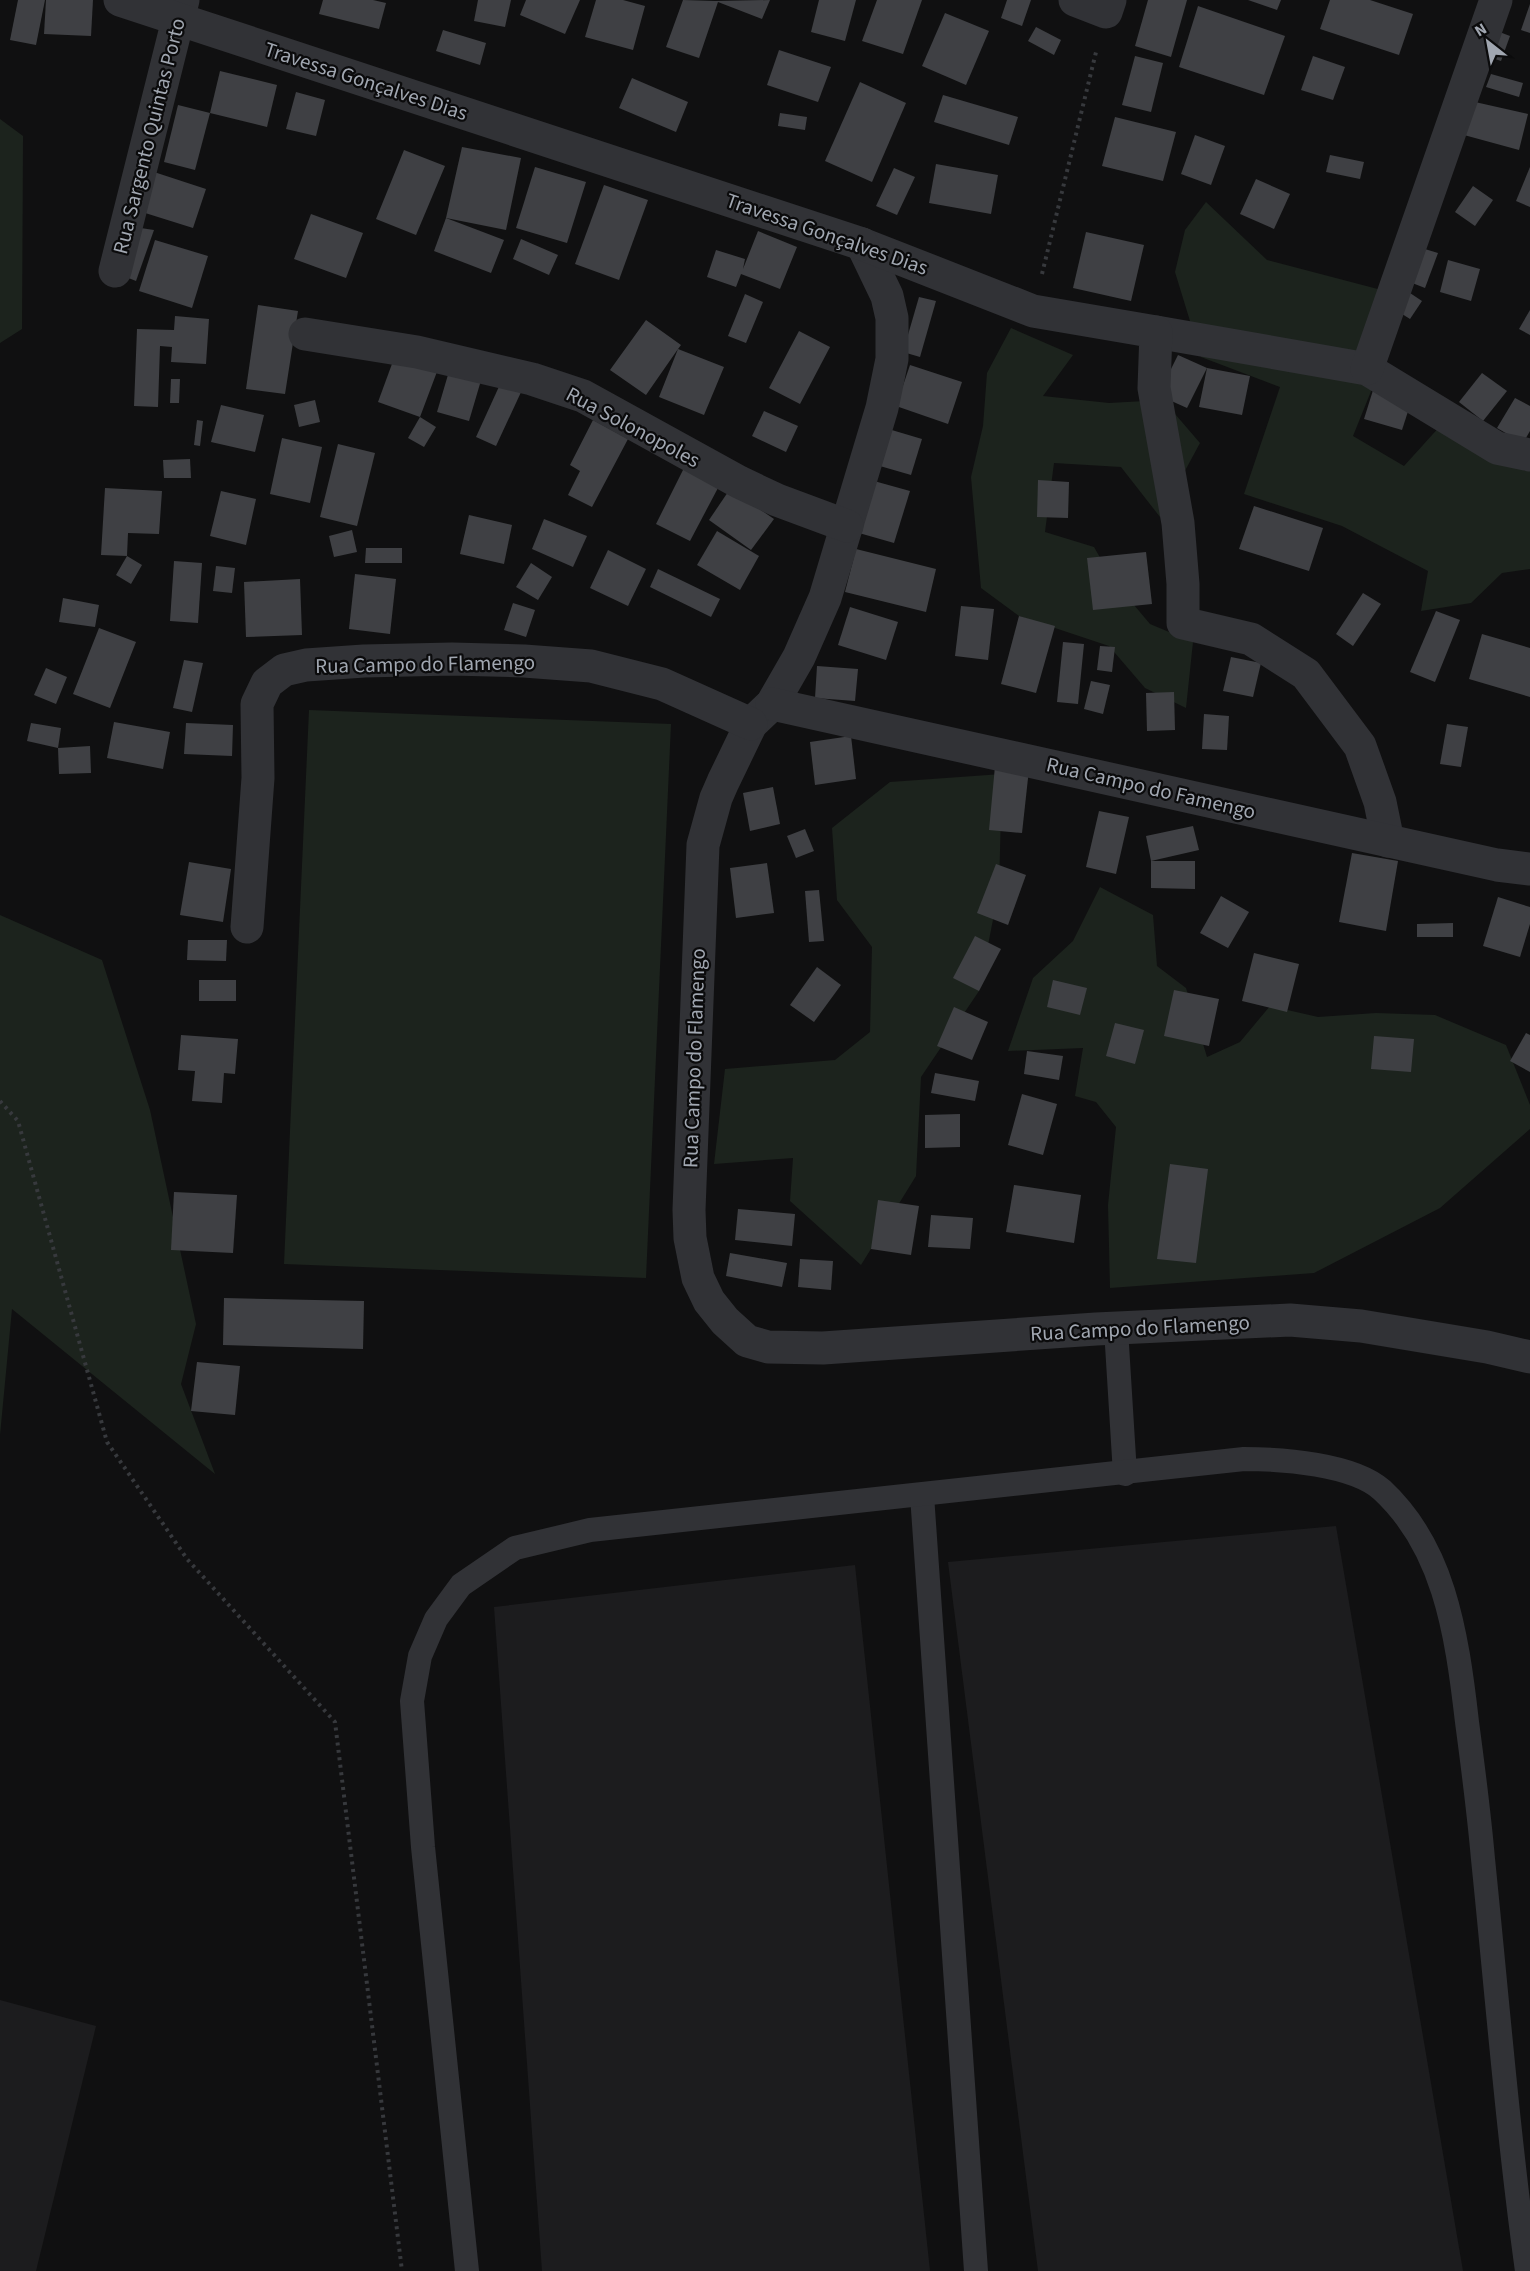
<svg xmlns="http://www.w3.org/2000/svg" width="1530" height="2271" viewBox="0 0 1530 2271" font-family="'Source Sans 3',sans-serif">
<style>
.built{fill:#1c1c1e}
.green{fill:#1c231d}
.building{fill:#3f4044}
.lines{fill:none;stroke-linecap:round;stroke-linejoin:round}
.path{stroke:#37393d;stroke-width:4;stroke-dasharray:3 4.5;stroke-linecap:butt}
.service{stroke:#313236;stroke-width:24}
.pedestrian{stroke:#313236;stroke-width:33}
.minor{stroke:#313236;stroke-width:33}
.tertiary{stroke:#313236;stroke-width:33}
.labels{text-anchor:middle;stroke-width:4.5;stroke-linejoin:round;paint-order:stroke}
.street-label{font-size:21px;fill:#a1a7b1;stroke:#0b0b0c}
</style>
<rect width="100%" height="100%" fill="#101011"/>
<g class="built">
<polygon points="1336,1526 1463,2271 1038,2271 948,1562"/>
<polygon points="855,1565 930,2271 542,2271 494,1607"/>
<polygon points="0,2000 96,2026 36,2271 0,2271"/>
</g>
<g class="green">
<polygon points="0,119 23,136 22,329 0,343"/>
<polygon points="1206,202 1267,260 1393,293 1380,369 1353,436 1404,466 1442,424 1525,471 1530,469 1530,569 1502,573 1471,603 1421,611 1428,571 1342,526 1244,494 1280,387 1201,357 1175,272 1185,230"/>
<polygon points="1011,328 1073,355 1043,396 1109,403 1163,400 1200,443 1160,517 1121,467 1054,463 1045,532 1094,547 1113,580 1150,624 1193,642 1186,708 1145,688 1109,646 1019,616 981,588 971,477 983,426 987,373"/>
<polygon points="309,710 671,724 646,1278 284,1264"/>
<polygon points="1002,774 999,889 979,991 921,1077 916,1176 861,1265 790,1201 793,1158 714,1164 725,1069 835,1060 870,1032 872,947 837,900 832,828 890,782"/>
<polygon points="1100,887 1153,915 1157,966 1186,988 1207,1057 1240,1042 1270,1006 1318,1017 1376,1013 1435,1015 1506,1045 1530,1105 1530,1129 1440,1208 1314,1273 1110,1288 1108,1205 1116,1127 1096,1102 1075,1096 1083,1048 1008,1051 1033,978 1073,941"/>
<polygon points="0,915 102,960 150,1110 196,1324 181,1384 215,1474 12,1309 0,1435"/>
</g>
<g class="building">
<polygon points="18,0 45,0 36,45 10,40"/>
<polygon points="46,0 93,0 91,36 44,34"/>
<polygon points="323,0 373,0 386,3 379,29 319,14"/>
<polygon points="478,0 511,0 505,27 474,21"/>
<polygon points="526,0 580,0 565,34 520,15"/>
<polygon points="596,0 623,0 645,6 633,50 585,37"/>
<polygon points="683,0 715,1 770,0 762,19 718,2 699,58 666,47"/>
<polygon points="819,0 856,0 845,41 811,32"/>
<polygon points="877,0 922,0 903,54 862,41"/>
<polygon points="1007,0 1031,0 1022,26 1001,18"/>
<polygon points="1148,0 1187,0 1171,57 1135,46"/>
<polygon points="1248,0 1281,0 1277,10"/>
<polygon points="1330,0 1370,0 1413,14 1399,55 1320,29"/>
<polygon points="1530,4 1530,33 1521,30"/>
<polygon points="1198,6 1285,36 1264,95 1179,67"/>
<polygon points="945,13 989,31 966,85 922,66"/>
<polygon points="1036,27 1061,40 1054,55 1028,41"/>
<polygon points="1489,28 1510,36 1501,61 1480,54"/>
<polygon points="443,30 486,43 480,65 436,51"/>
<polygon points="779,50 831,67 818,102 767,85"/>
<polygon points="1135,56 1163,63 1151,112 1122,105"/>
<polygon points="1313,56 1345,67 1333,100 1301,90"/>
<polygon points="220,71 277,85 267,127 210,113"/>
<polygon points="1491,74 1523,83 1519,97 1486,87"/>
<polygon points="632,78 688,102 676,132 619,108"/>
<polygon points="860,82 906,103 872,182 825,161"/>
<polygon points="296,92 325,100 316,136 286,129"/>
<polygon points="943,95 1018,117 1009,145 934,122"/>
<polygon points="1475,102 1528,114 1519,150 1464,135"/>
<polygon points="178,105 210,113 195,170 164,162"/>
<polygon points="780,113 807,117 805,130 778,126"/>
<polygon points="1115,117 1176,132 1163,181 1102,166"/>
<polygon points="1195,135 1225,146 1211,185 1181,174"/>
<polygon points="462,147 521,158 506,230 446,218"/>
<polygon points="404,150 445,166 416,235 376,219"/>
<polygon points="1330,155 1364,162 1360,179 1326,172"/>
<polygon points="936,164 998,175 991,214 929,203"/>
<polygon points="535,167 586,182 567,243 516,228"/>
<polygon points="1530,167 1530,207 1516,201"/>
<polygon points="894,168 915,177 897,215 876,206"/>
<polygon points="154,172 206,189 193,228 142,212"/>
<polygon points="1256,179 1290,194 1274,229 1240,214"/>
<polygon points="604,185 648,200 619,280 575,264"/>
<polygon points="1473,186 1493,200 1475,226 1455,212"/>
<polygon points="311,214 363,233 346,278 294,259"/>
<polygon points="446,218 504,240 491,273 434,251"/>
<polygon points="134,227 154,230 136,281 121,275"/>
<polygon points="758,231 797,247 780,289 741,274 736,287 707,277 716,250 745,259 743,269"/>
<polygon points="1086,232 1144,245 1131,301 1073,288"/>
<polygon points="521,239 558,255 549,275 513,259"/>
<polygon points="155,240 208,256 192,308 139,291"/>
<polygon points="1415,246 1438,253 1425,288 1402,279"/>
<polygon points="1448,260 1480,269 1471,301 1440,292"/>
<polygon points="1404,289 1422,301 1410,319 1391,307"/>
<polygon points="745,294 763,302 746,343 728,336"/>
<polygon points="919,297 936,301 920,357 903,352"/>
<polygon points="258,305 298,311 285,394 246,389"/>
<polygon points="1530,310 1530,335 1519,329"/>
<polygon points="175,316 209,319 206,364 171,362 172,347 160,346 158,407 134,406 137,329 174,330"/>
<polygon points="646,320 681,345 678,349 724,367 704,415 659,397 678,349 646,395 610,370"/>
<polygon points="799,331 830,347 800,404 769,388"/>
<polygon points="396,353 438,369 420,417 378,402"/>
<polygon points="1178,355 1207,368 1187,408 1158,395"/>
<polygon points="910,365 962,382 948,424 896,406"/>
<polygon points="450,368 482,377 469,421 437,412"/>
<polygon points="1207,368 1250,376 1242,415 1199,407"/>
<polygon points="1482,373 1507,391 1483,421 1459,402"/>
<polygon points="171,379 180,379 179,403 170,403"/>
<polygon points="502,380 522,390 496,446 476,437"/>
<polygon points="1374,387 1412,399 1402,430 1364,419"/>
<polygon points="1515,398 1530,406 1530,431 1523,443 1497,428"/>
<polygon points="315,400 320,422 299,427 294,405"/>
<polygon points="221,405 264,415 255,452 211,442"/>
<polygon points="764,411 798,426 786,452 752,436"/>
<polygon points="420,417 436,427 424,447 408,438"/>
<polygon points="197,420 203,421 200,446 194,445"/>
<polygon points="593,420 628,439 592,507 568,495 580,471 570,465"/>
<polygon points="885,428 922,439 911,475 873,464"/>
<polygon points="282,438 322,447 310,503 270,494"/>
<polygon points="338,444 375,453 357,526 320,517"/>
<polygon points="190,459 191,478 164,478 163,460"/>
<polygon points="684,468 719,486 690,541 656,524"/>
<polygon points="1038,480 1069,482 1068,518 1037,517"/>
<polygon points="874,481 910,491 894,543 859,533"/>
<polygon points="105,488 162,491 159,534 128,533 127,556 142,565 131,584 116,575 127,556 101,555"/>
<polygon points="730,489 774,519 751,550 709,520"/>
<polygon points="221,491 256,499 246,545 210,536"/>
<polygon points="1254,506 1323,528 1309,571 1239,549"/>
<polygon points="469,515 512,525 504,564 460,554"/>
<polygon points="544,519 587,536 573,567 532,549"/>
<polygon points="352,530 357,552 334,557 329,536"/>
<polygon points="717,531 759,556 740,590 697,565"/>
<polygon points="366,548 402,548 402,563 365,563"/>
<polygon points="856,549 936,569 926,612 845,592"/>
<polygon points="608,550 646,569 628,606 590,588"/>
<polygon points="1146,552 1152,604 1093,610 1087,558"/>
<polygon points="174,561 202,563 198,623 170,621"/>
<polygon points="531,563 552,577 538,600 516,587"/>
<polygon points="216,566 235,568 232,593 213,591"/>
<polygon points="658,569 720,599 711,617 650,587"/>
<polygon points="355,574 396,579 390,634 349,629"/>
<polygon points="300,579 302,635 246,637 244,582"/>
<polygon points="1363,593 1381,604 1353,646 1336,634"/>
<polygon points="63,598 99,605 95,627 59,622"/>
<polygon points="513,603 535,610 526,637 504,630"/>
<polygon points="961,606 994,609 988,660 955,656"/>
<polygon points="850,607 898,622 886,660 838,645"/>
<polygon points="1436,611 1460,620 1435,682 1410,672"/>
<polygon points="1019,616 1055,626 1036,693 1001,684"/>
<polygon points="99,628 136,642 110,708 73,694"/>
<polygon points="1482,634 1530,648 1530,697 1469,679"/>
<polygon points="1063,642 1084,644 1078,704 1057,702"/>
<polygon points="1100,646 1115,647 1112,672 1097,670"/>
<polygon points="1231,657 1261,663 1253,697 1223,691"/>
<polygon points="184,660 203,663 192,712 173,708"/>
<polygon points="817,666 858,669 855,701 815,698"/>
<polygon points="46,668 67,677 56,704 34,695"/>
<polygon points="1091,681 1110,685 1103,714 1084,709"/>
<polygon points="1174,692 1175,730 1147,731 1146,693"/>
<polygon points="1204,714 1229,716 1227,750 1202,749"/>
<polygon points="114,722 170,732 163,769 107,758"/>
<polygon points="31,723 61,728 58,748 90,746 91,773 59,774 58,748 27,741"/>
<polygon points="186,723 233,725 232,756 184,754"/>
<polygon points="1447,724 1468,727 1461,767 1440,764"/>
<polygon points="851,736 856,779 815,785 810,742"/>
<polygon points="995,766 1029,769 1022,833 989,830"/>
<polygon points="773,787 780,824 750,831 743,793"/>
<polygon points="1099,811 1129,817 1116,874 1086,867"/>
<polygon points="1193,826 1199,850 1151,861 1146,836"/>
<polygon points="805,829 814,851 796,858 787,836"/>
<polygon points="1352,853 1398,861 1386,931 1339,922"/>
<polygon points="1151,861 1195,861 1195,889 1151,888"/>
<polygon points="189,862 231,869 223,922 180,915"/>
<polygon points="767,863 774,913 736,918 730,868"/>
<polygon points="996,864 1026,875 1008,925 977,913"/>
<polygon points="819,890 824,941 809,942 805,891"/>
<polygon points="1221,896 1249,912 1228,948 1200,933"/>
<polygon points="1498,897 1530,907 1530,924 1520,957 1483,946"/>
<polygon points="1453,923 1453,937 1417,937 1417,924"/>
<polygon points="975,936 1001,949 979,991 953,978"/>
<polygon points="188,940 227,940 226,961 187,960"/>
<polygon points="1254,953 1299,964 1287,1012 1242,1001"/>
<polygon points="817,967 841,985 814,1022 790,1005"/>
<rect x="199" y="980" width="37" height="21"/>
<polygon points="1053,980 1087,988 1080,1015 1047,1007"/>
<polygon points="1174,990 1219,999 1209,1046 1164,1036"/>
<polygon points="954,1007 988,1022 972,1060 937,1046"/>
<polygon points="1115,1023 1144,1030 1135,1064 1106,1056"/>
<polygon points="1526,1033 1530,1035 1530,1072 1510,1061"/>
<polygon points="181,1035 238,1039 235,1074 224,1073 222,1103 192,1101 195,1071 178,1070"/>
<polygon points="1374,1036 1414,1039 1411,1072 1371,1069"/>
<polygon points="1027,1051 1063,1056 1059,1080 1024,1074"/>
<polygon points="935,1073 979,1081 975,1101 931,1093"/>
<polygon points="1022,1094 1057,1104 1043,1155 1008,1145"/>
<polygon points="960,1114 960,1147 925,1148 925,1115"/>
<polygon points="1170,1164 1208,1169 1196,1263 1157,1259"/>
<polygon points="1014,1185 1081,1195 1074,1243 1006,1232"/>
<polygon points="174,1192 237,1195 233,1253 171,1250"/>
<polygon points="878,1200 919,1206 911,1255 871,1249"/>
<polygon points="738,1209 795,1214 792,1246 735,1240"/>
<polygon points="931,1215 973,1218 970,1249 928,1247"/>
<polygon points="730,1253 787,1263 782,1287 726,1276"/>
<polygon points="800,1259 833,1261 831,1290 798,1287"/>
<polygon points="224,1298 364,1301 363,1349 223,1345"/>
<polygon points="197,1362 240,1366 235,1415 191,1411"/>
</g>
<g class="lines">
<g class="path">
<polyline points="1042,274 1097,48"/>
<polyline points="0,1101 18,1121 107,1442 187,1559 335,1722 402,2271"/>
</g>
<g class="service">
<polyline points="1116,1329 1125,1474"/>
<polyline points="922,1495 976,2271"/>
<path d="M467,2271L423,1847L412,1701L420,1656L436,1619L461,1585L515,1548L590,1530L1244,1459C1282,1459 1353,1464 1382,1490C1411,1517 1431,1553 1443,1591C1456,1632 1462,1678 1467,1722C1473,1767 1479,1813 1483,1859C1497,1996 1508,2134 1527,2271"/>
</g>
<polyline class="pedestrian" points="1156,332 1367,369 1497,448 1530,455"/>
<g class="minor">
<polyline points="1075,0 1106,12 1110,0"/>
<polyline points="862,244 887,296 892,318 892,359 882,408 825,598 799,657 772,704 751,724 723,782 716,798 703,845 689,1210 690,1238 698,1278 709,1301 725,1321 747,1341 768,1347 823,1348 1096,1329 1290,1320 1361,1326 1487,1347 1530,1357"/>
<polyline points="862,244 1033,311 1156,332 1154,388 1178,523 1183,584 1183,623 1251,639 1306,674 1360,746 1380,802 1388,841"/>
<polyline points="115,271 183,0"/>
<polyline points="305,334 417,352 532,379 583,396 739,482 777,500 847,526"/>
<polyline points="1367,369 1496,0"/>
<polyline points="772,704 1497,865 1530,869"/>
<polyline points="247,927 258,778 257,704 267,683 284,670 306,665 364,661 452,659 524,661 591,666 662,684 751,724"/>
</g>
<polyline class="tertiary" points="120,0 862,244"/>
</g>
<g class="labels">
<g class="street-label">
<text transform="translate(366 81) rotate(18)" y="7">Travessa Gonçalves Dias</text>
<text transform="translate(149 136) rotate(-76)" y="7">Rua Sargento Quintas Porto</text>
<text transform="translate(827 234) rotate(19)" y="7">Travessa Gonçalves Dias</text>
<text transform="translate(633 427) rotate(28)" y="7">Rua Solonopoles</text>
<text transform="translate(425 664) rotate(-1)" y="7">Rua Campo do Flamengo</text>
<text transform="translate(1151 788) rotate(13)" y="7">Rua Campo do Famengo</text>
<text transform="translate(694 1058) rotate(-88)" y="7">Rua Campo do Flamengo</text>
<text transform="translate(1140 1328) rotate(-3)" y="7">Rua Campo do Flamengo</text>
</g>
</g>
<g transform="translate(1488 42) rotate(329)" stroke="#0b0b0c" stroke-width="4.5" paint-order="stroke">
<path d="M0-4.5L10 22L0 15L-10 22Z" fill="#a1a7b1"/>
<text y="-9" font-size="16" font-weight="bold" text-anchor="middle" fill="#a1a7b1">N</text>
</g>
</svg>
